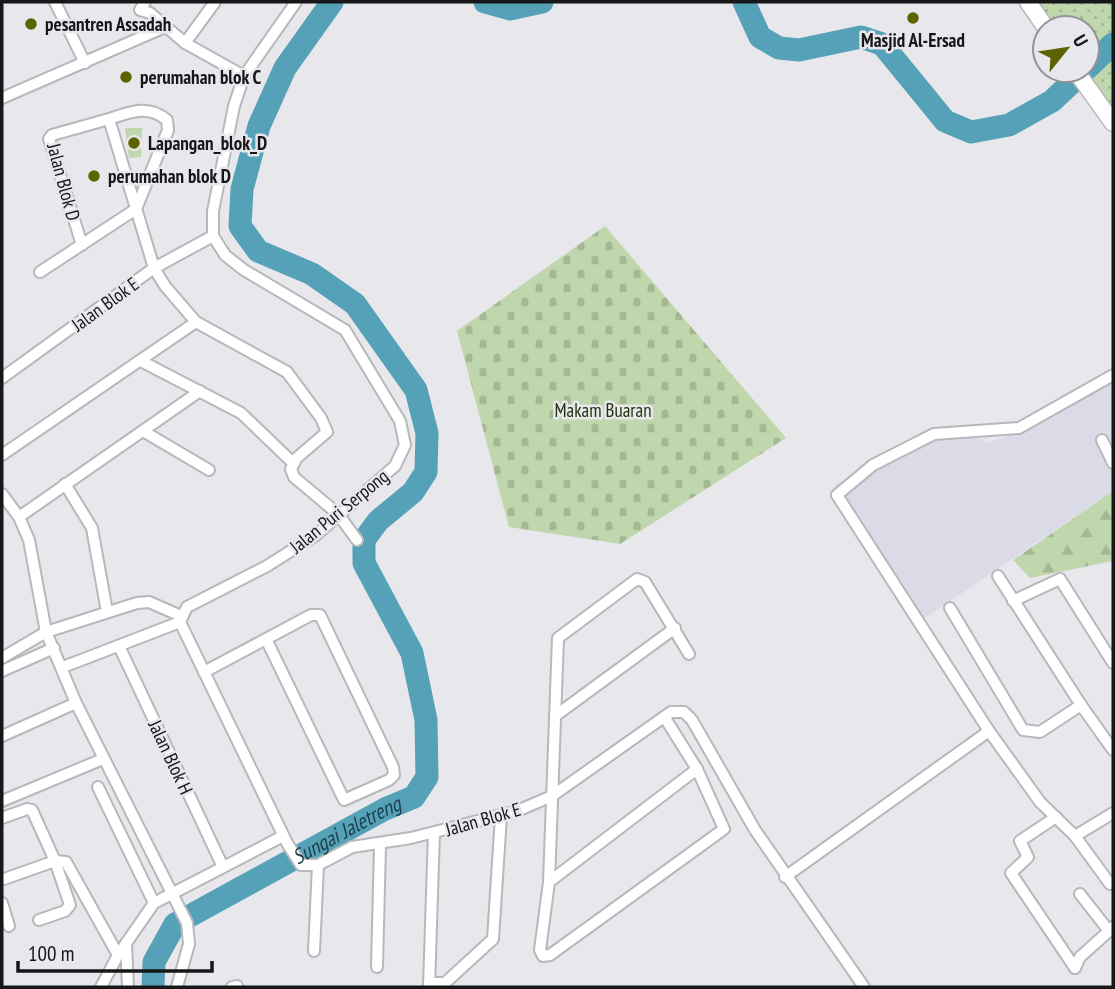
<svg xmlns="http://www.w3.org/2000/svg" width="1115" height="989" viewBox="0 0 1115 989" font-family="'PT Sans Narrow',sans-serif">
<style>
.built{fill:#dadbe7}
.grass{fill:url(#grass-dots)}
.forest{fill:url(#forest-firs)}
.cemetery{fill:url(#cemetery-stones)}
.garden{fill:#c0d7ad}
.lines{fill:none;stroke-linecap:round;stroke-linejoin:round}
.river{stroke:#55a1b7;stroke-width:23}
.minor-casing{stroke:#b7b8bc;stroke-width:14}
.primary-casing{stroke:#b7b8bc;stroke-width:19}
.minor{stroke:#fff;stroke-width:10}
.primary{stroke:#fff;stroke-width:16}
.poi-dot{fill:#5c6300;stroke:#e7e7ec;stroke-width:2.5}
.labels{text-anchor:middle;stroke-width:5;stroke-linejoin:round;paint-order:stroke}
.poi-label{font-size:19px;font-weight:bold;fill:#171719;stroke:#e7e7ec;text-anchor:start}
.street-label{font-size:19px;fill:#171719;stroke:#e7e7ec}
.park-label{font-size:19px;fill:#1f3109;stroke:#e7e7ec}
.water-label{font-size:21px;font-style:italic;fill:#1d404b;stroke:#e7e7ec}
</style>
<defs>
<pattern id="grass-dots" width="8" height="8" patternUnits="userSpaceOnUse" patternTransform="scale(1.75)"><rect width="8" height="8" fill="#c0d7ad"/><path d="M2 2h.1M6 6h.1" fill="none" stroke="#a4b894" stroke-width="1.8" stroke-linecap="round"/></pattern>
<pattern id="forest-firs" width="22" height="20" patternUnits="userSpaceOnUse" patternTransform="scale(1.75)"><rect width="22" height="20" fill="#c0d7ad"/><path d="M5 1l3.5 6h-7zM16 11l3.5 6h-7z" fill="#a4b894"/></pattern>
<pattern id="cemetery-stones" width="16" height="16" patternUnits="userSpaceOnUse" patternTransform="scale(1.75)"><rect width="16" height="16" fill="#c0d7ad"/><path d="M2 7V4a2 2 0 0 1 4 0v3zM10 15v-3a2 2 0 0 1 4 0v3z" fill="#a4b894"/></pattern>
</defs>
<rect width="100%" height="100%" fill="#e7e7ec"/>
<polygon class="built" points="1113,381 1113,491 922,620 834,485 958,428 987,443 1020,432"/>
<polygon class="grass" points="1038,2 1113,2 1113,111 1085,70 1087,28 1056,28"/>
<polygon class="forest" points="1113,491 1113,561 1030,578 1013,560"/>
<polygon class="cemetery" points="605,226 786,438 620,544 509,527 457,331"/>
<polygon class="garden" points="125,128 142,128 141,157 129,158"/>
<g class="lines">
<g class="river">
<polyline points="485,2 510,9 542,2"/>
<polyline points="744,2 760,37 779,48 799,50 861,37 882,44 945,121 971,132 1009,125 1052,101 1113,44"/>
<path id="s1" d="M153,987L154,962L175,924L385,809L414,797L427,777L426,720L412,653L364,563V540L378,521L413,492L426,472L427,433L416,390L355,304L312,274L258,251L240,226L242,189L259,126L285,68L332,2"/>
</g>
<defs>
<g id="minor">
<polyline points="55,2 85,63"/>
<polyline points="145,2 140,10 150,13 185,43 244,76"/>
<polyline points="296,2 244,76 234,106 213,211 213,236 225,255 244,270 345,330 400,421 405,445 395,466 316,535 267,566 187,607 180,622 287,843 301,865 318,865 352,847 411,838 517,811 552,796 671,712 684,712 692,720 755,830 864,987"/>
<polyline points="185,43 215,2"/>
<polyline points="2,98 165,27"/>
<polyline points="82,245 49,139 52,135 109,119"/>
<path d="M40,272L136,209L168,130L167,120C148,104 130,112 109,119L154,268L165,286L196,322L287,372L321,418L327,432L292,462L241,413L141,361"/>
<polyline points="1113,375 1019,428 934,434 873,465 837,495 989,731 1040,802 1075,836 1113,813"/>
<polyline points="2,378 154,268 213,236"/>
<polyline points="143,431 209,470"/>
<polyline points="1102,440 1113,463"/>
<polyline points="2,455 196,322"/>
<polyline points="295,461 291,469 294,477 338,514 357,540"/>
<polyline points="65,484 92,528 107,612"/>
<polyline points="2,494 19,517 29,540 46,632 76,703 187,923 189,944 177,987"/>
<polyline points="19,517 200,391"/>
<polyline points="998,576 1081,705"/>
<polyline points="1013,601 1060,579 1113,663"/>
<polyline points="950,608 1023,730 1040,732 1081,705 1113,750"/>
<polyline points="119,646 223,867"/>
<polyline points="2,658 46,632 137,603 149,602 181,616"/>
<polyline points="63,667 180,622"/>
<polyline points="2,671 54,648"/>
<polyline points="204,672 311,615 320,615 393,767 394,775 389,780 344,800 267,641"/>
<polyline points="555,716 675,628"/>
<polyline points="665,718 697,769"/>
<polyline points="2,736 76,703"/>
<polyline points="98,787 154,903"/>
<polyline points="2,801 103,759"/>
<polyline points="1056,817 1020,841 1028,857 1011,873 1075,968"/>
<polyline points="2,818 27,809 32,810 55,861 70,905 65,911 39,920"/>
<polyline points="1075,836 1110,884"/>
<polyline points="785,877 989,731"/>
<polyline points="4,879 55,861 66,862 118,955"/>
<polyline points="549,882 697,769 724,829 550,955 543,956 540,950 549,882 558,638 637,579 645,582 689,654"/>
<polyline points="1080,894 1109,931 1113,927"/>
<polyline points="2,903 9,926"/>
<polyline points="126,943 128,987"/>
<polyline points="314,951 318,865"/>
<polyline points="377,967 380,845"/>
<polyline points="1075,968 1080,957 1109,931"/>
<polyline points="429,983 445,983 493,939 501,816"/>
<polyline points="101,987 118,955 154,903 283,836"/>
<polyline points="232,987 237,986"/>
<polyline points="429,987 434,833"/>
</g>
<g id="primary">
<polyline points="1028,2 1046,28"/>
<polyline points="1075,70 1113,123"/>
</g>
</defs>
<use href="#minor" class="minor-casing"/>
<use href="#primary" class="primary-casing"/>
<use href="#minor" class="minor"/>
<use href="#primary" class="primary"/>
</g>
<g class="poi-dot">
<circle cx="913" cy="18" r="7"/>
<circle cx="31" cy="24" r="7"/>
<circle cx="126" cy="77" r="7"/>
<circle cx="134" cy="143" r="7"/>
<circle cx="94" cy="176" r="7"/>
</g>
<g class="labels">
<g class="poi-label">
<text x="45" y="31">pesantren Assadah</text>
<text x="913" y="47" text-anchor="middle">Masjid Al-Ersad</text>
<text x="140" y="84">perumahan blok C</text>
<text x="148" y="150">Lapangan_blok_D</text>
<text x="108" y="183">perumahan blok D</text>
</g>
<g class="street-label">
<text transform="translate(64 182) rotate(75)" y="7">Jalan Blok D</text>
<text transform="translate(105 304) rotate(-36)" y="7">Jalan Blok E</text>
<text transform="translate(339 511) rotate(-39)" y="7">Jalan Puri Serpong</text>
<text transform="translate(171 757) rotate(65)" y="7">Jalan Blok H</text>
<text transform="translate(483 819) rotate(-16)" y="7">Jalan Blok E</text>
</g>
<g class="park-label">
<text x="603" y="417">Makam Buaran</text>
</g>
<g class="water-label">
<text dy="7" stroke="none"><textPath href="#s1" startOffset="264">Sungai Jaletreng</textPath></text>
</g>
</g>
<rect width="1115" height="989" fill="none" stroke="#171719" stroke-width="7"/>
<g transform="translate(1066 49) rotate(60)"><circle r="33" fill="#e7e7ec" stroke="#949498" stroke-width="2"/>
<path d="M0-5L12 26L0 18L-12 26Z" fill="#5c6300"/>
<text y="-10" font-size="19" font-weight="bold" text-anchor="middle" fill="#171719">U</text>
</g>
<path d="M18 961v10h194v-10" fill="none" stroke="#171719" stroke-width="3.5"/>
<text x="28" y="961" font-size="21" fill="#171719" stroke="#e7e7ec" stroke-width="5" paint-order="stroke">100 m</text>
</svg>
